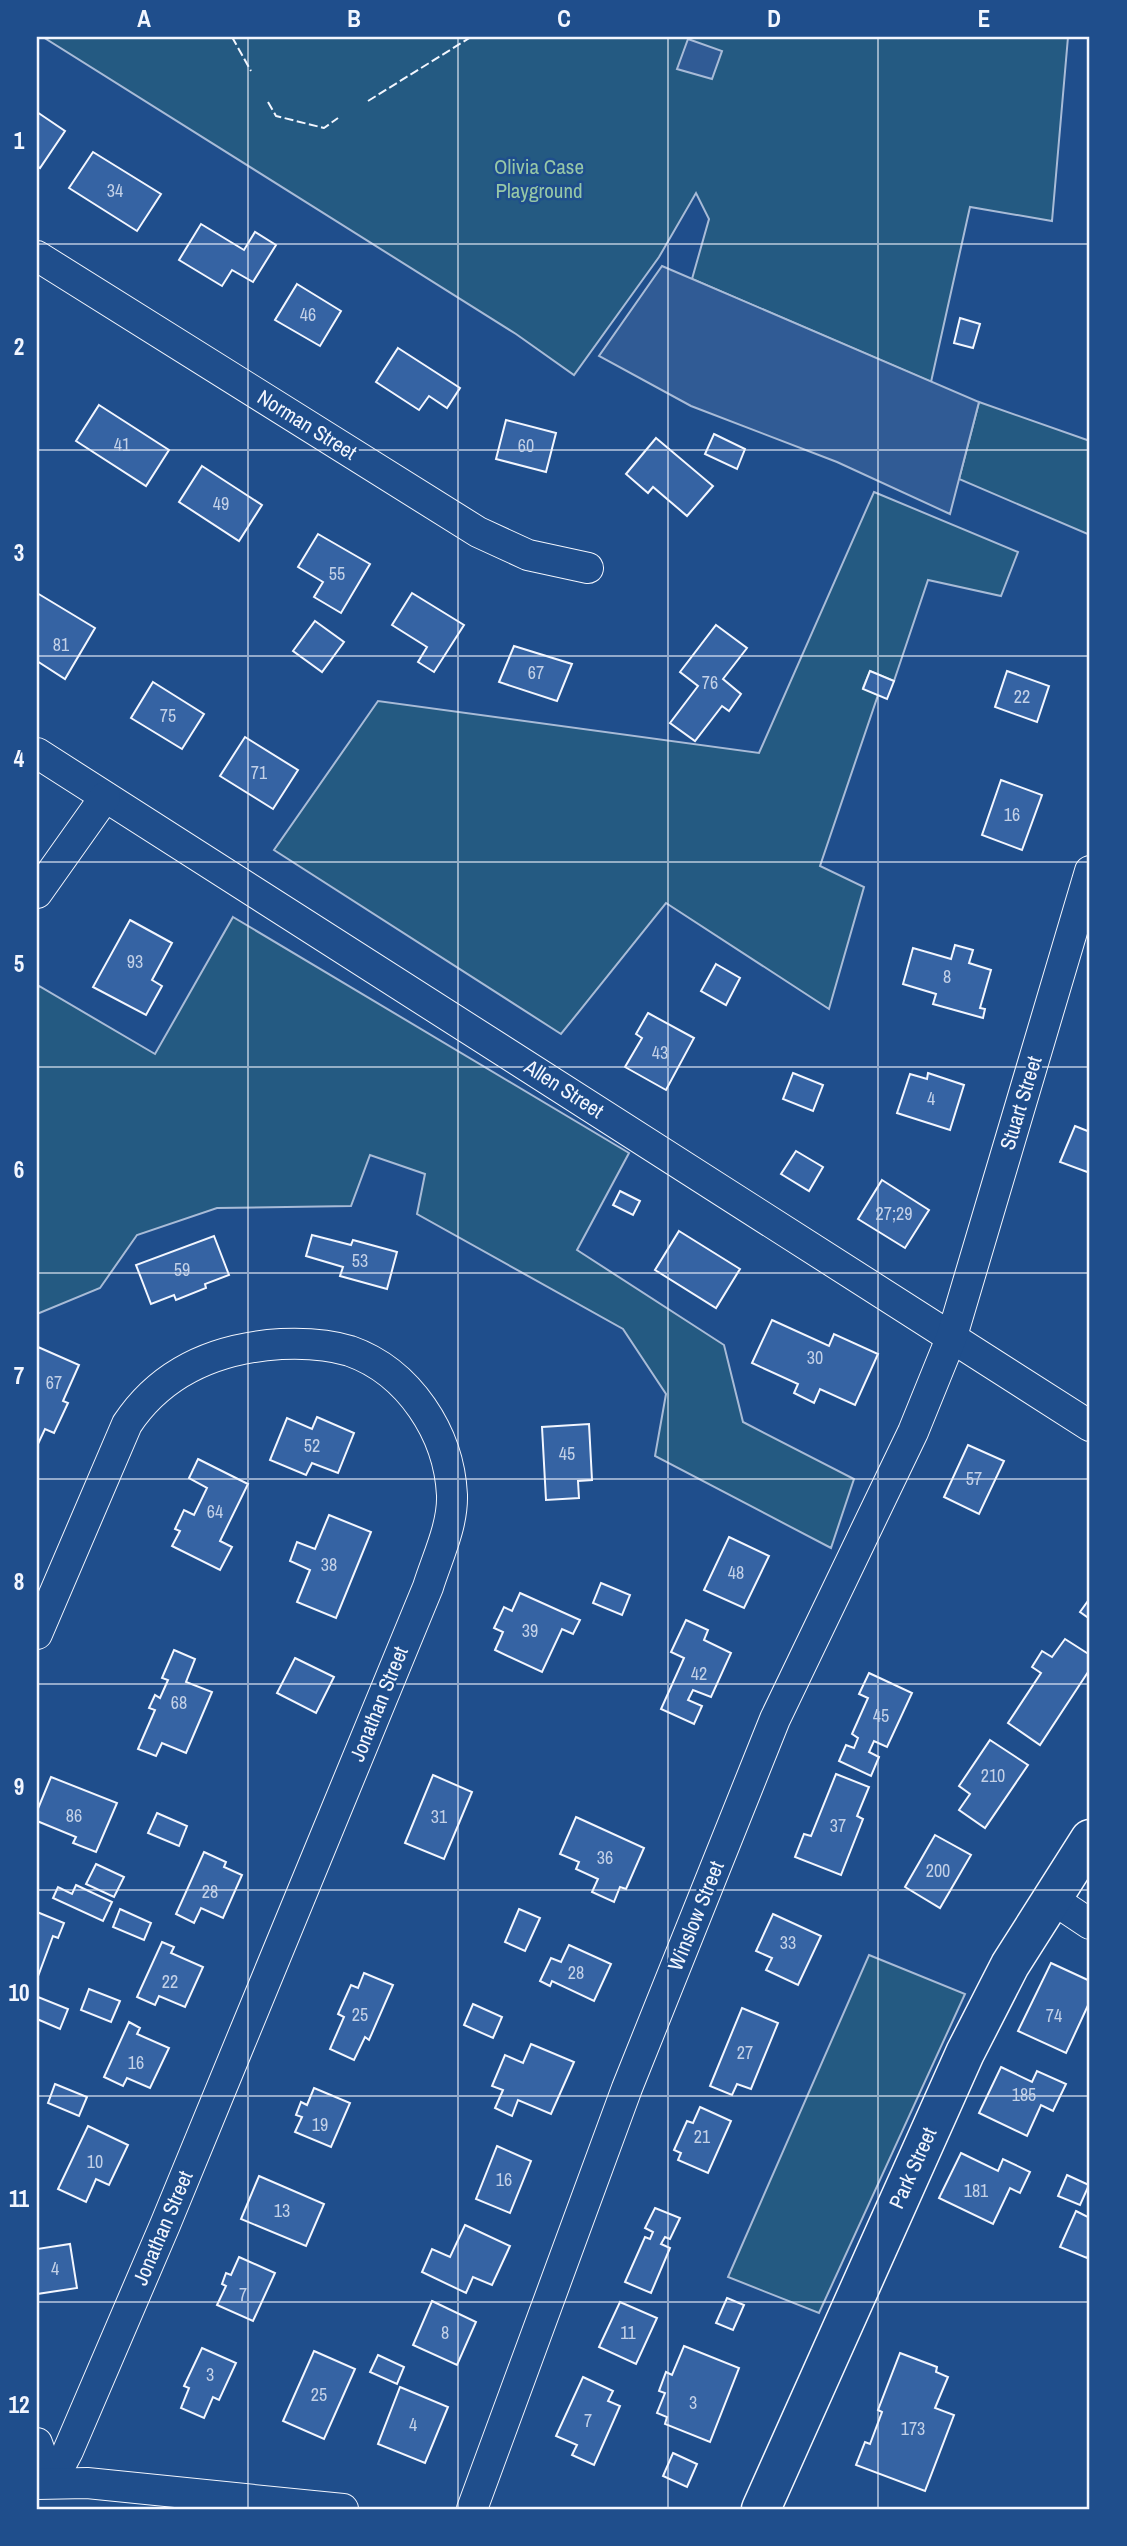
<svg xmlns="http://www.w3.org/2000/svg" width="1127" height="2546" viewBox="0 0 1127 2546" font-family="'Archivo Narrow',sans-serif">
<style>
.green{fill:#245a82;stroke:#a8bbd7;stroke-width:2}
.parking{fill:#305b95;stroke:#a8bbd7;stroke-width:2}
.building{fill:#3563a3;stroke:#f2f6ff;stroke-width:2}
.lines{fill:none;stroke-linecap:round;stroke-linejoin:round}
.street-casing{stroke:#f2f6ff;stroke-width:32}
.secondary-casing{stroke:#f2f6ff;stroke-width:41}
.street{stroke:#1f4e8c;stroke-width:30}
.secondary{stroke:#1f4e8c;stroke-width:38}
.fence{stroke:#f2f6ff;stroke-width:2;stroke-dasharray:9 3.5;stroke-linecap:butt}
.grid{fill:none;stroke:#f2f6ff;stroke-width:2;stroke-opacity:0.55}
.labels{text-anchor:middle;stroke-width:5;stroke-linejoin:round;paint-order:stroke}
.number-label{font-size:18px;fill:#c3d1e8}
.park-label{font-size:21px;fill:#97c8a6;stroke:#1f4e8c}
.street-label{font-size:21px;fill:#f2f6ff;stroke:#1f4e8c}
.neatline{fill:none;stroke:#f2f6ff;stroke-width:2.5}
.grid-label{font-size:23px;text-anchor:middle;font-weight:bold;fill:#f2f6ff}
</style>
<rect width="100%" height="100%" fill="#1f4e8c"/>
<g class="green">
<polygon points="43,37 1068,37 1052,221 970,207 931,382 692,279 709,219 696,193 659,257 574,375 516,334"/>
<polygon points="979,402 1090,441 1090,535 959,479"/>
<polygon points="874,492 1018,552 1001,596 928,580 894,681 870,671 863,688 878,695 820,866 864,887 829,1009 666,903 561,1034 274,850 378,701 759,753"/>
<polygon points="233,917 629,1153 577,1250 724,1345 743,1422 854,1479 831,1548 655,1456 666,1394 623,1329 417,1214 425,1174 370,1155 351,1206 217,1208 137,1235 100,1288 37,1314 37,991 39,986 155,1054"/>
<polygon points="869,1955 965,1994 819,2313 728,2277"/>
</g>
<g class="parking">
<polygon points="688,39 722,51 712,79 677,69"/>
<polygon points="662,266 979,402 950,514 837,462 691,406 599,356"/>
</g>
<g class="building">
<polygon points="37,112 65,131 40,168 37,166"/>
<polygon points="93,152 161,194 137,231 69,188"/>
<polygon points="201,224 244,250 255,232 276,245 253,282 232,270 222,286 179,260"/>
<polygon points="297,284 341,311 320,346 275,320"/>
<polygon points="960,318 980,324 973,348 954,343"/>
<polygon points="398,348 460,388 447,408 429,396 419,410 376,382"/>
<polygon points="99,405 169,450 146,486 76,441"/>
<polygon points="506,420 556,433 546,472 496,459"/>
<polygon points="714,434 745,449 737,469 705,454"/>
<polygon points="656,438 713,486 687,516 653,487 648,493 626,474"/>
<polygon points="202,466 262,505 239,541 179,502"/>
<polygon points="318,534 370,564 341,613 314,597 323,582 298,567"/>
<polygon points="37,593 95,628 65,679 37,661"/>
<polygon points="412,593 464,625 434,672 418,662 427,647 392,625"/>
<polygon points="315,621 344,642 322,672 293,651"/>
<polygon points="716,625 747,648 723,679 741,694 729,711 722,706 695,741 670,723 698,686 680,672"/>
<polygon points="514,646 572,664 557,701 499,682"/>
<polygon points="870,671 894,681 887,699 863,689"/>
<polygon points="1007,671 1049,686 1037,722 995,707"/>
<polygon points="153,682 204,714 182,749 131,718"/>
<polygon points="245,737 298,770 273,809 220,776"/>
<polygon points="1001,780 1042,795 1022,850 982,835"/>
<polygon points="130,920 172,943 152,980 162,986 146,1015 93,987"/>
<polygon points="955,945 973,950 969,963 991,970 980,1008 985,1009 983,1018 933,1004 936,994 903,984 913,948 951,959"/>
<polygon points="716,964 740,978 726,1005 701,991"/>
<polygon points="648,1013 694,1038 666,1090 625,1067 642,1038 636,1034"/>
<polygon points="793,1073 823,1085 813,1111 783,1099"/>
<polygon points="928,1073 964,1085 950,1130 897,1113 910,1074 927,1079"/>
<polygon points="1075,1126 1090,1132 1090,1173 1060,1162"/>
<polygon points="796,1151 823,1167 809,1191 781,1174"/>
<polygon points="882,1180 929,1210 905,1248 858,1219"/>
<polygon points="620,1191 640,1201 633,1215 613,1205"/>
<polygon points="679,1231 740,1269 716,1308 655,1270"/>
<polygon points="312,1235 351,1245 353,1240 397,1252 387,1289 340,1276 343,1267 306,1256"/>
<polygon points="214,1236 229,1275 205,1284 206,1288 176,1300 174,1295 151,1304 136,1265"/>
<polygon points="772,1320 829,1346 834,1334 878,1354 855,1405 820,1389 814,1403 794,1393 798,1384 752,1363"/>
<polygon points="38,1347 79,1365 63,1401 68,1403 54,1433 45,1429 37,1446"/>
<polygon points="317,1417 354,1433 338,1473 312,1463 306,1475 270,1460 287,1418 312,1429"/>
<polygon points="589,1424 592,1480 578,1481 579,1498 546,1500 542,1427"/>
<polygon points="968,1445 1004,1461 979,1514 944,1497"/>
<polygon points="198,1459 248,1484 220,1541 232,1547 220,1570 172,1546 180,1531 175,1529 184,1510 194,1515 207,1488 189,1478"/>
<polygon points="329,1515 371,1532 336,1618 297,1602 310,1570 290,1561 297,1542 315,1549"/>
<polygon points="729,1537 769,1556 744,1608 704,1590"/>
<polygon points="601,1583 630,1595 622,1615 593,1603"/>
<polygon points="520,1593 580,1620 573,1634 562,1629 542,1672 495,1650 503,1632 494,1628 504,1607 512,1611"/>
<polygon points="1090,1598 1090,1619 1080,1612"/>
<polygon points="686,1620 708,1630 704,1640 731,1653 711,1697 693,1690 688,1700 702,1706 694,1724 661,1709 684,1658 671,1652"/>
<polygon points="1065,1639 1090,1655 1090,1669 1040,1745 1008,1723 1041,1673 1032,1667 1042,1651 1052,1657"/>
<polygon points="174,1650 195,1659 186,1682 212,1692 186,1753 162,1743 156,1756 138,1749 155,1710 149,1708 155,1695 160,1698 168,1680 162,1678"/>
<polygon points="295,1658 334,1677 316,1713 277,1693"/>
<polygon points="869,1673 912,1693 887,1747 874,1741 869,1752 879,1757 871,1776 839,1761 846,1745 854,1748 858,1738 852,1734 868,1698 859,1694"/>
<polygon points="990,1740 1028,1765 985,1828 959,1810 970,1794 959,1786"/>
<polygon points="836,1774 869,1787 857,1816 863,1819 841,1875 795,1857 804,1834 811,1836"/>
<polygon points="433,1775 472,1792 444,1859 405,1843"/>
<polygon points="51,1777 117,1803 96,1852 73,1843 76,1837 37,1821 37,1811"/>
<polygon points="157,1813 187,1826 179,1846 148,1833"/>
<polygon points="576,1817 644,1848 626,1889 620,1887 614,1902 592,1892 598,1879 576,1869 579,1862 560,1854"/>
<polygon points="935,1835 971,1855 940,1908 905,1887"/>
<polygon points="204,1852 226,1862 224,1867 242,1875 223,1918 201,1908 194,1923 176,1914"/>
<polygon points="96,1864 124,1877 114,1897 86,1884"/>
<polygon points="76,1885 112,1902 103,1921 53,1898 58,1887 72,1894"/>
<polygon points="120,1909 151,1923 144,1940 113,1927"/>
<polygon points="519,1909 540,1918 525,1951 505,1942"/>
<polygon points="37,1912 64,1923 58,1938 53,1936 37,1979"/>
<polygon points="773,1914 821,1936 798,1985 766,1970 772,1958 756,1951"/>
<polygon points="162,1942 174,1947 171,1953 203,1967 185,2007 159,1996 155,2005 137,1997"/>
<polygon points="569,1945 611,1964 594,2001 552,1981 550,1986 540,1981 551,1958 561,1962"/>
<polygon points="1051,1963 1090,1981 1090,2001 1066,2053 1018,2031"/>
<polygon points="364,1973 393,1985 369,2040 365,2037 354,2060 330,2049 344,2017 338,2014 351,1985 358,1988"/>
<polygon points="89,1989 120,2001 111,2022 81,2010"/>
<polygon points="38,1997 68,2009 60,2029 37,2019"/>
<polygon points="473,2004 502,2017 493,2038 464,2025"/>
<polygon points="742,2008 778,2023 751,2089 737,2084 732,2095 710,2086"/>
<polygon points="129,2022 140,2028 137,2034 169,2048 150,2088 127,2078 123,2086 104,2077"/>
<polygon points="531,2044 574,2062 551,2114 518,2100 512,2116 495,2108 503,2090 492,2086 505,2055 523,2063"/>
<polygon points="1001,2067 1032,2082 1037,2071 1066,2084 1053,2111 1041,2105 1027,2136 979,2113"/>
<polygon points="55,2084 87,2097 79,2116 48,2103"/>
<polygon points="314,2088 350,2103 331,2147 295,2132 302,2117 296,2115 301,2102 307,2105"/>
<polygon points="700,2107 731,2121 708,2173 678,2160 681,2153 674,2150 687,2121 693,2123"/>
<polygon points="88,2126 128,2145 109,2185 96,2179 86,2202 58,2189"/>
<polygon points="497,2146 531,2161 510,2213 476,2199"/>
<polygon points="961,2153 998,2171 1003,2159 1030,2172 1020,2193 1010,2188 993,2224 939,2198"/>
<polygon points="1067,2175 1089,2185 1080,2205 1058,2196"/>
<polygon points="259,2176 324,2204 306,2246 241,2219"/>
<polygon points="655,2208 680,2218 670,2239 665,2237 661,2244 670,2248 651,2293 625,2282 645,2237 650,2239 653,2232 645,2228"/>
<polygon points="1076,2211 1090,2218 1090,2250 1087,2258 1060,2247"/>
<polygon points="465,2225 510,2246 492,2285 473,2277 466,2293 422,2272 432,2249 450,2257"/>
<polygon points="70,2244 77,2288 37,2294 37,2249"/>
<polygon points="239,2257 275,2273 253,2321 217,2305 226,2286 222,2284 226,2273 231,2275"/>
<polygon points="727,2298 744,2305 733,2330 716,2323"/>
<polygon points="432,2301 476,2322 457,2365 413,2345"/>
<polygon points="620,2302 657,2318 636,2364 599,2347"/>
<polygon points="684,2346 739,2368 710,2442 665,2424 667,2417 657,2413 665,2393 659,2391 666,2372 672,2375"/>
<polygon points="202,2348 236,2363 219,2400 213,2397 204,2418 181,2408 189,2388 184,2386"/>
<polygon points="314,2351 355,2369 324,2439 283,2421"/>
<polygon points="900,2353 937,2367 936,2372 948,2377 935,2408 954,2415 925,2491 856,2465 865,2442 870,2444 882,2412 878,2410"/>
<polygon points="378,2355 404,2367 397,2384 370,2372"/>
<polygon points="583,2377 613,2391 608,2401 620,2406 594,2465 572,2455 577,2445 556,2436"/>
<polygon points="400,2387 448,2407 425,2463 378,2444"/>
<polygon points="673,2453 697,2464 687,2487 663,2476"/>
</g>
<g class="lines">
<defs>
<g id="street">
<polyline points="37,256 478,532 528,555 588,568"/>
<polyline points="37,753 1090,1426"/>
<polyline points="37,893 105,797"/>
<path d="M37,1634L127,1424C163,1370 218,1348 281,1344C304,1343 328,1344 350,1351C409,1372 449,1433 452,1495C453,1526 437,1558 428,1587L165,2225L68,2451L51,2483L37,2443"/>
<polyline points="1051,1898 1090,1924"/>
<polyline points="37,2484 87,2483 343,2509"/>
<polyline points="472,2509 627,2088 775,1719 913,1432 952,1336 1090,871"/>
</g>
<polyline id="secondary" points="761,2509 965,2053 1010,1965 1090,1839"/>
</defs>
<use href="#street" class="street-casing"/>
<use href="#secondary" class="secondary-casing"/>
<use href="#street" class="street"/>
<use href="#secondary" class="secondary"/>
<g class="fence">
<polyline points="232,37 251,71"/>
<polyline points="368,101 471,37"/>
<polyline points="268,102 276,116 324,128 338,118"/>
</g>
</g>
<path class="grid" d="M248,37V2509M458,37V2509M668,37V2509M878,37V2509M37,244H1090M37,450H1090M37,656H1090M37,862H1090M37,1067H1090M37,1273H1090M37,1479H1090M37,1684H1090M37,1890H1090M37,2096H1090M37,2302H1090"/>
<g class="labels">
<g class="number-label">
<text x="115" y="197">34</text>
<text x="308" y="321">46</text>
<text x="122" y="451">41</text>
<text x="526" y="452">60</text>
<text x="221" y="510">49</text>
<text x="337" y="580">55</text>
<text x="61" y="651">81</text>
<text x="536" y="679">67</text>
<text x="710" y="689">76</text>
<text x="1022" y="703">22</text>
<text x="168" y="722">75</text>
<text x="259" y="779">71</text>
<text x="1012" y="821">16</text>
<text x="135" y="968">93</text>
<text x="947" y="983">8</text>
<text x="660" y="1059">43</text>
<text x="931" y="1105">4</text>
<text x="894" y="1220">27;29</text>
<text x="360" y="1267">53</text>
<text x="182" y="1276">59</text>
<text x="815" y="1364">30</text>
<text x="54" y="1389">67</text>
<text x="312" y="1452">52</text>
<text x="567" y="1460">45</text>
<text x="974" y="1485">57</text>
<text x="215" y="1518">64</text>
<text x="329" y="1571">38</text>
<text x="736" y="1579">48</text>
<text x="530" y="1637">39</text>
<text x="699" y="1680">42</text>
<text x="179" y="1709">68</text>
<text x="881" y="1722">45</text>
<text x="993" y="1782">210</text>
<text x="74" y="1822">86</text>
<text x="439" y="1823">31</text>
<text x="838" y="1832">37</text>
<text x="605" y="1864">36</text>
<text x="938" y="1877">200</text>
<text x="210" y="1898">28</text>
<text x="788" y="1949">33</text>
<text x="576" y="1979">28</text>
<text x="170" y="1988">22</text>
<text x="360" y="2021">25</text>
<text x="1054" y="2022">74</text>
<text x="745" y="2059">27</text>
<text x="136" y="2069">16</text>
<text x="1024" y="2101">185</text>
<text x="320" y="2131">19</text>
<text x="702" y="2143">21</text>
<text x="95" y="2168">10</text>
<text x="504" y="2186">16</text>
<text x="976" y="2197">181</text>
<text x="282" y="2217">13</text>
<text x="55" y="2275">4</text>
<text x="243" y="2301">7</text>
<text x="445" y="2339">8</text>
<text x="628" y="2339">11</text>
<text x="210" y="2381">3</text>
<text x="319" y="2401">25</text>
<text x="693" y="2409">3</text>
<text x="588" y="2427">7</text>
<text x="413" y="2431">4</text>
<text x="913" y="2435">173</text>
</g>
<g class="park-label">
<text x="539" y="174">Olivia Case<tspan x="539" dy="24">Playground</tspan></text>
</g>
<g class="street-label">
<text transform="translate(307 425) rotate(32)" y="7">Norman Street</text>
<text transform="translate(564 1089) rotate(33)" y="7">Allen Street</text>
<text transform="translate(1021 1103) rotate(-73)" y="7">Stuart Street</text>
<text transform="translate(379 1704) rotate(-68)" y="7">Jonathan Street</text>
<text transform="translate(696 1916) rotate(-68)" y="7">Winslow Street</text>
<text transform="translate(913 2168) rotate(-66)" y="7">Park Street</text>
<text transform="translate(163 2228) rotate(-67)" y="7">Jonathan Street</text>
</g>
</g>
<rect width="1127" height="2546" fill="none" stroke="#1f4e8c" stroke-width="77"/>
<rect x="38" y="38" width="1050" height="2470" class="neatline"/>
<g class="grid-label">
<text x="144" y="27">A</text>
<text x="354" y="27">B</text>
<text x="564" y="27">C</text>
<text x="774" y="27">D</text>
<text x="984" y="27">E</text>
<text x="19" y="149">1</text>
<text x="19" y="355">2</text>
<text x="19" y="561">3</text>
<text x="19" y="767">4</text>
<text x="19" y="972">5</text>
<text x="19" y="1178">6</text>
<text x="19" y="1384">7</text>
<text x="19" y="1590">8</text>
<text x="19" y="1795">9</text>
<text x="19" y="2001">10</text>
<text x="19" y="2207">11</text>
<text x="19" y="2413">12</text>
</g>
</svg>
